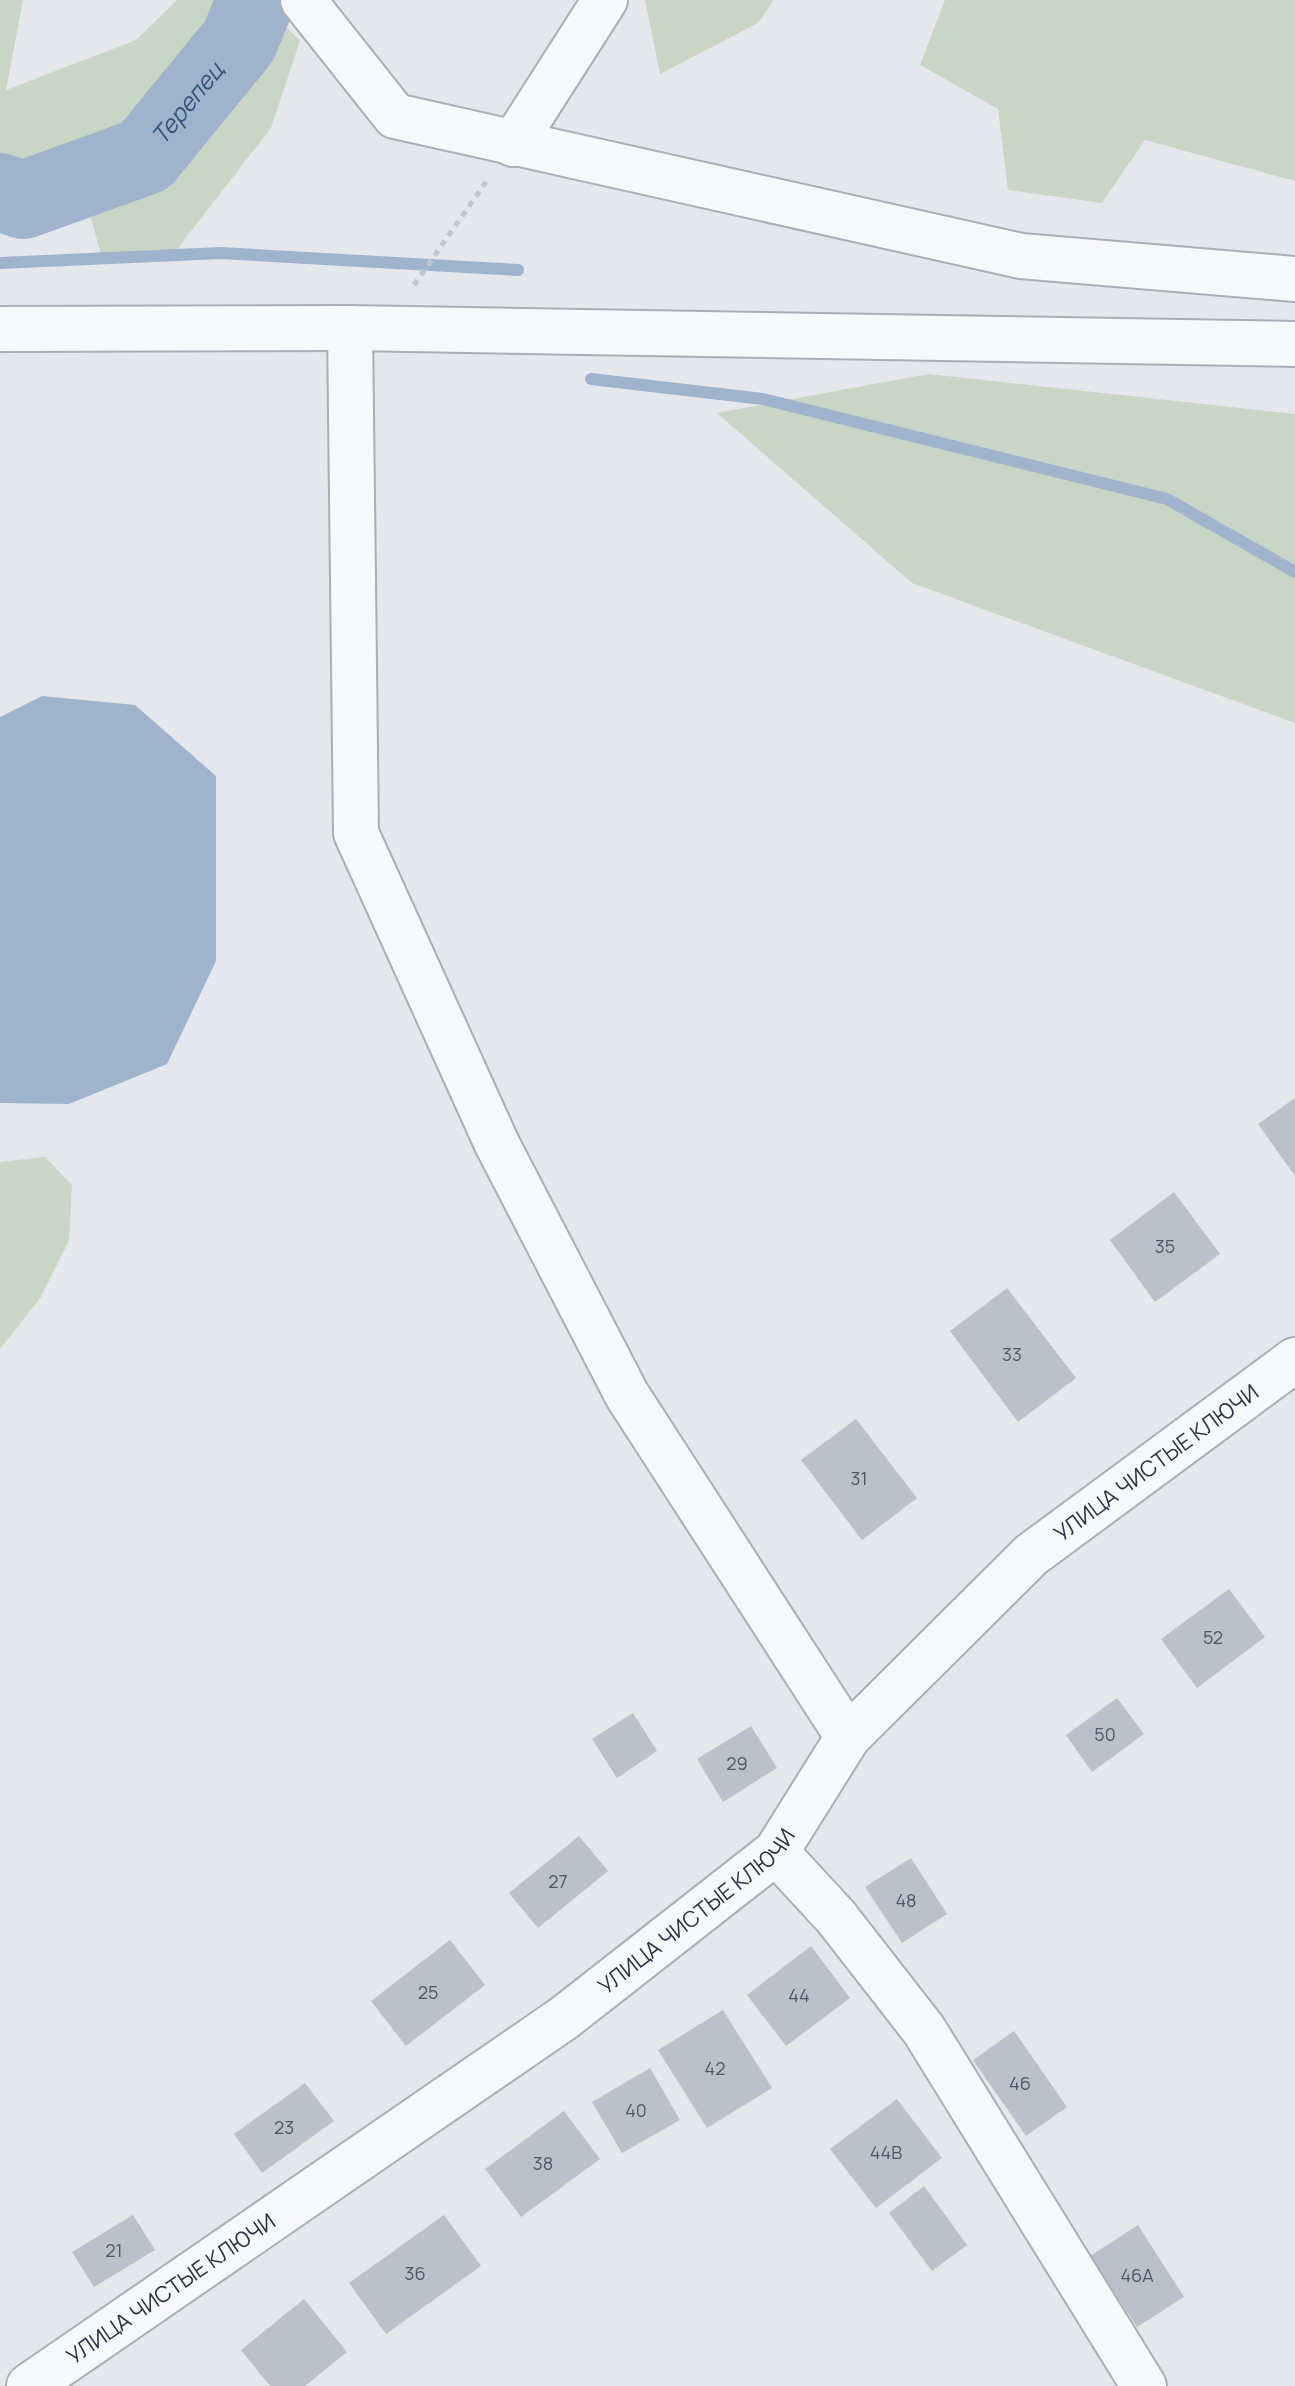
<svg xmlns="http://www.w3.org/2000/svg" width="1295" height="2386" viewBox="0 0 1295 2386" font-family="Manrope,sans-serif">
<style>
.green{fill:#c9d6c5}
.water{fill:#9fb4cc}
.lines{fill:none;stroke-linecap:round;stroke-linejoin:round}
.stream{stroke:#9fb4cc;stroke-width:12}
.river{stroke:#9fb4cc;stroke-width:78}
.building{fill:#bbc0ca}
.minor-casing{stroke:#a9aeb7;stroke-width:48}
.path{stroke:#c2c5cb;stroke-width:5;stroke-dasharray:6 6;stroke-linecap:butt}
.minor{stroke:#f7f8fa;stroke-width:44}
.labels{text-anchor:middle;stroke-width:8;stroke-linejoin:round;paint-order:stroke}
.number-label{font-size:18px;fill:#4f5766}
.street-label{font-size:22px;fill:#2b3445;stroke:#f4f6f9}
.water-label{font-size:24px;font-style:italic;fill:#34527a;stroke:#f4f6f9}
</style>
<rect width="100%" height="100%" fill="#e4e7ec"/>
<g class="green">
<polygon points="0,0 23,0 6,90 136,40 177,0 260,0 300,41 271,128 167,262 102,258 88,207 17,225 0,223"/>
<polygon points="645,0 774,0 758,23 660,74"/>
<polygon points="945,0 1295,0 1295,181 1145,140 1102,203 1008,190 998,109 920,65"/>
<polygon points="928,374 1295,414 1295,723 912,583 717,413"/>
<polygon points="45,1157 72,1185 69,1241 41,1297 0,1349 0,1162"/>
</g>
<polygon class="water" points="42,696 135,705 216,776 216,961 167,1064 69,1104 0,1103 0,717"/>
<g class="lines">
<g class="stream">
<polyline points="0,263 221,253 518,270"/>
<polyline points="591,379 763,399 1167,499 1295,572"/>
</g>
<path class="river" id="s1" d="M0,192L23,200L145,156L239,41L256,0"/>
</g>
<g class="building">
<polygon points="1295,1098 1295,1176 1258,1124"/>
<polygon points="1174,1192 1220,1254 1155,1302 1110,1240"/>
<polygon points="1007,1288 1076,1378 1018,1422 950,1331"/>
<polygon points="856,1419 917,1498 862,1540 801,1460"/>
<polygon points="1229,1589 1265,1637 1197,1688 1161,1639"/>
<polygon points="1117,1698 1144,1734 1092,1772 1066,1735"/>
<polygon points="633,1713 657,1751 617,1778 592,1739"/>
<polygon points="751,1726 777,1768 723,1802 697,1759"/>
<polygon points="579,1836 608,1871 538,1928 509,1893"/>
<polygon points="911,1858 947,1914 902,1943 865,1887"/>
<polygon points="450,1940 485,1985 406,2046 371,2001"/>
<polygon points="811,1946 850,1998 786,2046 747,1995"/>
<polygon points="723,2010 772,2088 707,2128 658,2050"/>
<polygon points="1014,2031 1067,2107 1026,2136 973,2060"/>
<polygon points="650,2068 680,2120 622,2153 592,2102"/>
<polygon points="305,2083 334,2121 262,2173 234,2134"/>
<polygon points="897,2099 942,2158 876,2208 830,2149"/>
<polygon points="564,2111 600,2159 521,2217 485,2169"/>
<polygon points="924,2186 967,2245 932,2271 889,2213"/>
<polygon points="133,2215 155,2250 94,2287 72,2252"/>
<polygon points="444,2215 481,2266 386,2334 349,2283"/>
<polygon points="1138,2225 1184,2297 1137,2327 1090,2256"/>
<polygon points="304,2299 347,2352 305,2386 270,2386 241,2350"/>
</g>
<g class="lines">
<defs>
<g id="minor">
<polyline points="303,0 395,116 1021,256 1295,279"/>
<polyline points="513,144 605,0"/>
<polyline points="350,328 356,833 497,1144 627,1395 848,1737"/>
<polyline points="0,329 350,328 1295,344"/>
<polyline points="776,1852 836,1917 924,2030 1144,2386"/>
<path id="s2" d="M29,2386L564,2018L776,1852L848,1737L1031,1555L1295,1360"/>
</g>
</defs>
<use href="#minor" class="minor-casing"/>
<polyline class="path" points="414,285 486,182"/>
<use href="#minor" class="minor"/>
</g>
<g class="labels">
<g class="number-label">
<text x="1165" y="1253">35</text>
<text x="1012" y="1361">33</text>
<text x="859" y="1485">31</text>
<text x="1213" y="1644">52</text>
<text x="1105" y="1741">50</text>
<text x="737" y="1770">29</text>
<text x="558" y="1888">27</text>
<text x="906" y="1907">48</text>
<text x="428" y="1999">25</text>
<text x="799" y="2002">44</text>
<text x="715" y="2075">42</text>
<text x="1020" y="2090">46</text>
<text x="636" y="2117">40</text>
<text x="284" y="2134">23</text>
<text x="886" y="2159">44В</text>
<text x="543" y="2170">38</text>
<text x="114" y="2257">21</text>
<text x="415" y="2280">36</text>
<text x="1137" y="2282">46А</text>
</g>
<g class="street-label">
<text dy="8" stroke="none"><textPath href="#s2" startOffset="1468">УЛИЦА ЧИСТЫЕ КЛЮЧИ</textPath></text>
<text dy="8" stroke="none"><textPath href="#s2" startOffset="820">УЛИЦА ЧИСТЫЕ КЛЮЧИ</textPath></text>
<text dy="8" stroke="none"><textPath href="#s2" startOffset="172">УЛИЦА ЧИСТЫЕ КЛЮЧИ</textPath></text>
</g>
<g class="water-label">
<text dy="8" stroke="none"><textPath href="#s1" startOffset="222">Терепец</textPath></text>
</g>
</g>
</svg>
